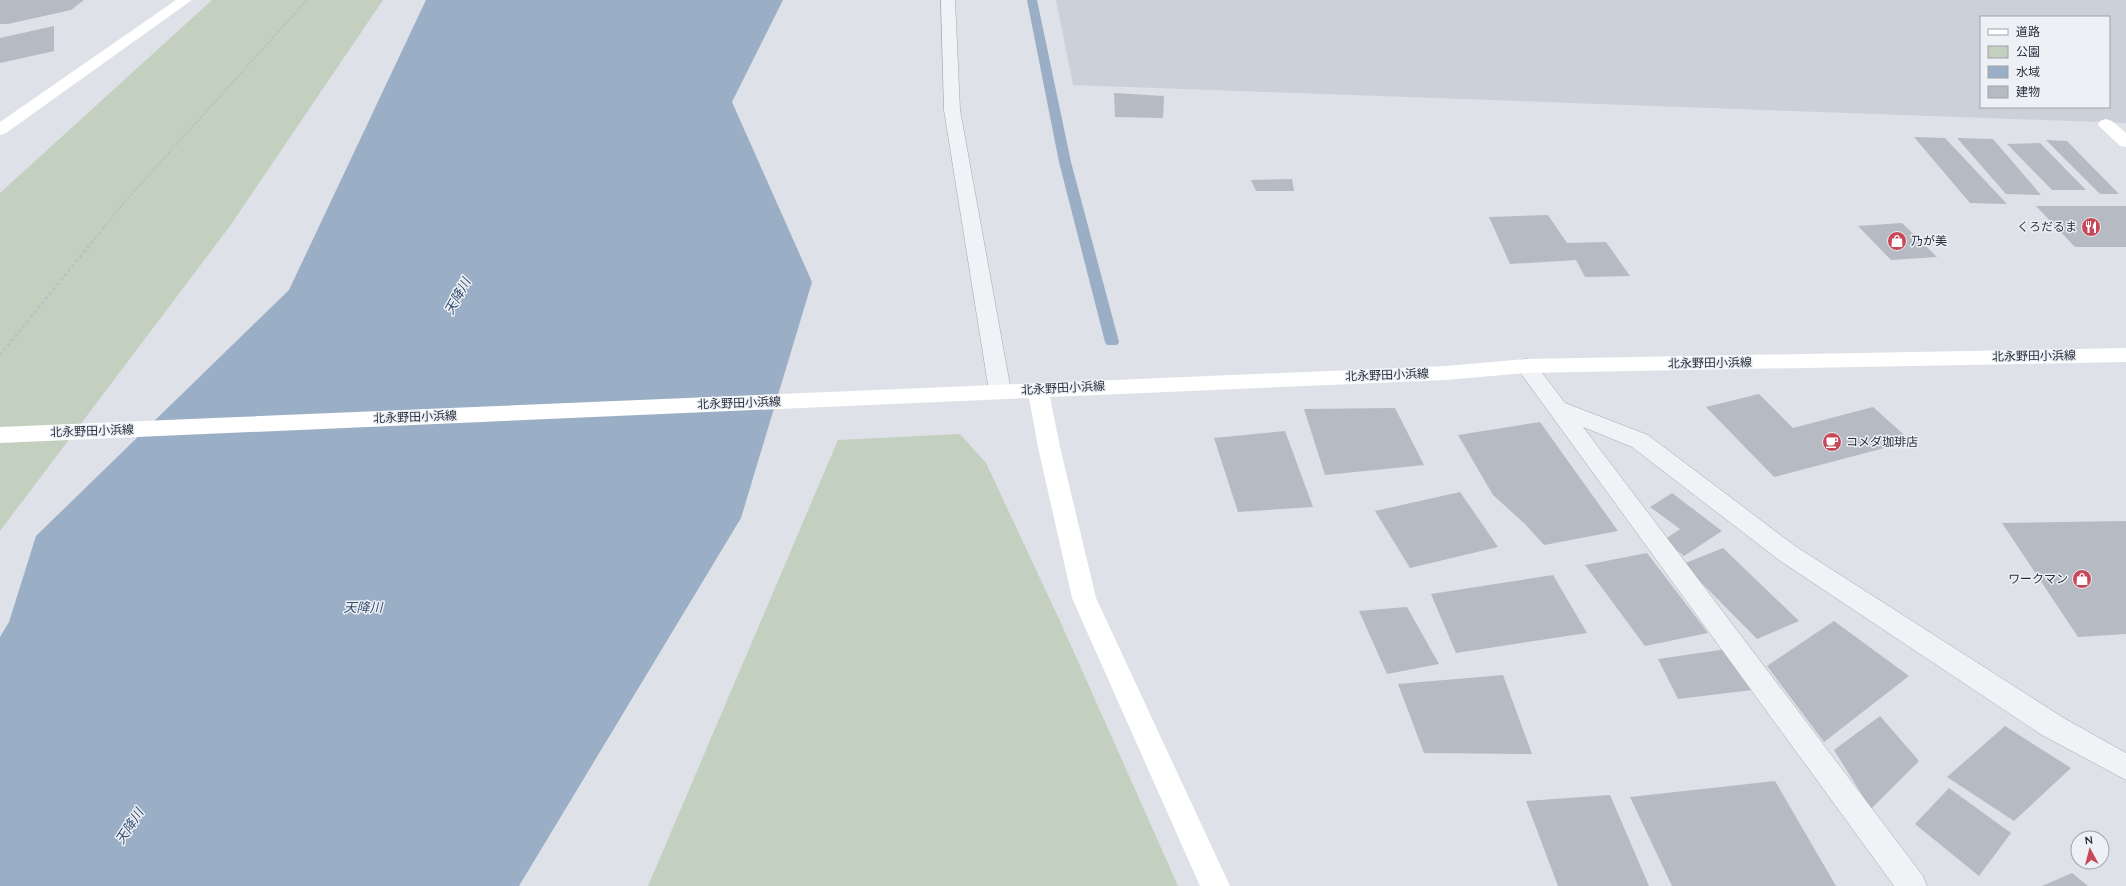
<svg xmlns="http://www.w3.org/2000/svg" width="2126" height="886" viewBox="0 0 2126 886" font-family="Quicksand,'Noto Sans JP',sans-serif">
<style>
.built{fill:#ccd0d9;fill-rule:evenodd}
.green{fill:#c3d0bf}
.water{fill:#9aaec6}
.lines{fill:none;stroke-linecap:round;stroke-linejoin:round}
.stream{fill:#9aaec6;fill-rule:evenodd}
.building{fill:#b6bac3}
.street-casing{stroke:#a4a8b1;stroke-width:1}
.path-far1{stroke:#bcbfc5;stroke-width:2;stroke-dasharray:2 2;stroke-linecap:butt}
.path{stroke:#bcbfc5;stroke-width:2.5;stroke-dasharray:3 3;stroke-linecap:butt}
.street{fill:#f0f2f5;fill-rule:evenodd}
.secondary{fill:#fff;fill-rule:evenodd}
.labels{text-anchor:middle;stroke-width:3;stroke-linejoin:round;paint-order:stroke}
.poi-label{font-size:12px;fill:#282f3d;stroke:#edf0f5;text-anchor:end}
.street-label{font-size:12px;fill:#282f3d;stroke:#edf0f5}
.water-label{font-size:13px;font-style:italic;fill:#344d6f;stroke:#edf0f5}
</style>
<rect width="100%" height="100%" fill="#dee1e7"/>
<path class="built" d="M1056,0H2126V123L1073,85ZM1981,17H2109V107H1981Z"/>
<g class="green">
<polygon points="212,0 383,0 230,226 0,531 0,193"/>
<polygon points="960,434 986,463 1060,621 1178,886 648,886 838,440"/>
</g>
<polygon class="water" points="426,0 783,0 732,102 812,282 741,518 519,886 0,886 0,637 9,622 36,536 289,290"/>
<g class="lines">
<polygon class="stream" points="1027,0 1037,0 1071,162 1119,342 1117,345 1107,345 1105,342 1059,162"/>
</g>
<g class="building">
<polygon points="0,0 84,0 71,10 8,24 0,24"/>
<polygon points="54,26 54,51 0,63 0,38"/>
<polygon points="1114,93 1164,96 1163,118 1115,117"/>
<polygon points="1914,137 1945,138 2007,204 1970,203"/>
<polygon points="1957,138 1993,139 2041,195 2006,194"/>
<polygon points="2046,140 2067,141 2119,194 2100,194"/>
<polygon points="2040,143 2086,190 2052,190 2007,144"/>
<polygon points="1292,179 1294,191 1256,191 1251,180"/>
<polygon points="2036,206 2126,206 2126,247 2075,247"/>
<polygon points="1548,215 1567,243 1606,242 1630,276 1585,277 1576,260 1510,264 1489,217"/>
<polygon points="1902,223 1937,257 1891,260 1858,226"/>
<polygon points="1759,394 1793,428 1873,407 1911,441 1774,477 1706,407"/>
<polygon points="1395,408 1424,465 1325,475 1304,409"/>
<polygon points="1540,422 1618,531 1544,545 1525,524 1493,495 1458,435"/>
<polygon points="1285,431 1313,507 1238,512 1214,438"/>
<polygon points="1460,492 1498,547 1410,568 1375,511"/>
<polygon points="1672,493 1722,531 1684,556 1664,540 1680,529 1650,507"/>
<polygon points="2126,521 2126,634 2078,637 2002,523"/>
<polygon points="1723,548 1799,621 1757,639 1683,564"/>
<polygon points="1647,553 1708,633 1645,646 1585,565"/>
<polygon points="1553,575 1587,633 1456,653 1431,594"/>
<polygon points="1407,607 1439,664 1387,674 1359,611"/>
<polygon points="1834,621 1909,676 1824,742 1767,666"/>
<polygon points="1727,649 1752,690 1678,699 1658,659"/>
<polygon points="1503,675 1532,754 1424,753 1398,684"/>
<polygon points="1880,716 1919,761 1871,809 1834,750"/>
<polygon points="2005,726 2071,768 2014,821 1947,777"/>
<polygon points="1775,781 1836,886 1672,886 1630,797"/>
<polygon points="1949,788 2011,833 1979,876 1915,824"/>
<polygon points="1610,795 1649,886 1558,886 1526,801"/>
<polygon points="2072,873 2088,886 2042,886"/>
</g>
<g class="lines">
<defs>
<g id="street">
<polygon points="941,0 955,0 960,110 1011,391 1007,396 1000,398 993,396 989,391 944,110"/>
<polygon points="1526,359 1533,361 1565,403 1648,435 1795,546 2062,717 2126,753 2126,780 2042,735 1779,560 1632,447 1583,427 1923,876 1927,886 1894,886 1519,371 1516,366 1519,361"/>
</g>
</defs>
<use href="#street" class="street-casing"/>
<polyline class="path-far1" points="105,226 127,199 307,0"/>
<polyline class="path" points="0,355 106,225"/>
<use href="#street" class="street"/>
<g class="secondary">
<polygon points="176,0 192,0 6,133 0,135 0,122"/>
<polygon points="2106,119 2112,121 2126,133 2126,147 2120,146 2100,127 2098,124 2100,121"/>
<polygon points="2126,348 2126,362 1526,373 1446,380 1050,397 1060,447 1096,598 1230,886 1200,886 1072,598 1038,447 1029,398 0,443 0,427 1446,366 1526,359"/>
</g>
</g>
<defs>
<symbol id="restaurant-disc" viewBox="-11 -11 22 22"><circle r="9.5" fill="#c74858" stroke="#edf0f5"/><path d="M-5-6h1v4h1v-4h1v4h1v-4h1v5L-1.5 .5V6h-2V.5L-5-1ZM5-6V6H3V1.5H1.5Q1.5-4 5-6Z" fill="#fff"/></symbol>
<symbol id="shop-disc" viewBox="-11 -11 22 22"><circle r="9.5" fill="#c74858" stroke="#edf0f5"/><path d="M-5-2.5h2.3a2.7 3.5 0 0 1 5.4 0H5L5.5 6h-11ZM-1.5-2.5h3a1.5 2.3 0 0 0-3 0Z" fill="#fff"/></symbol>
<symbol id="cafe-disc" viewBox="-11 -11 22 22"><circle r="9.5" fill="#c74858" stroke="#edf0f5"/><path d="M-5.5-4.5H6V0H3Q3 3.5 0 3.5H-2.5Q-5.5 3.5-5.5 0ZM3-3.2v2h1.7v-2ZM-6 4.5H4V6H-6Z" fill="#fff"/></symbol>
</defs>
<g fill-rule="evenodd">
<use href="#restaurant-disc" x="2080" y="216" width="22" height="22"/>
<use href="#shop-disc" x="1886" y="230" width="22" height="22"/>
<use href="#cafe-disc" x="1821" y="431" width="22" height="22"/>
<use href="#shop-disc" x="2071" y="568" width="22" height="22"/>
</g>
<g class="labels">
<g class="poi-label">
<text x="2077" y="231">くろだるま</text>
<text x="1911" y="245" text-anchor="start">乃が美</text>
<text x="1846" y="446" text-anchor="start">コメダ珈琲店</text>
<text x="2068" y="583">ワークマン</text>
</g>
<g class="street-label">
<text transform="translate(2034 356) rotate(-1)" y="4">北永野田小浜線</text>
<text transform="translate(1710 363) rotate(-1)" y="4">北永野田小浜線</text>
<text transform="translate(1387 375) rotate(-2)" y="4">北永野田小浜線</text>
<text transform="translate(1063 388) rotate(-3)" y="4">北永野田小浜線</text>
<text transform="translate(739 403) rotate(-2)" y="4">北永野田小浜線</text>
<text transform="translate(415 417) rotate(-2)" y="4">北永野田小浜線</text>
<text transform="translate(92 431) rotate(-2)" y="4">北永野田小浜線</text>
</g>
<g class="water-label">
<text transform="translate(457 296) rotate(-61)" y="5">天降川</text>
<text x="363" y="612">天降川</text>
<text transform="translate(129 826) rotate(-57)" y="5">天降川</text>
</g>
</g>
<rect x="1980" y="16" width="130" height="92" fill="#edf0f5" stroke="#9ea3ab"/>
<rect x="1988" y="29" width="20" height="6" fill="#ffffff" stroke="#9ea3ab"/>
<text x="2016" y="36" font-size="12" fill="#282f3d">道路</text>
<rect x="1988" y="46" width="20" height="12" fill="#c3d0bf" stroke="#9ea3ab"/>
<text x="2016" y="56" font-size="12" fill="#282f3d">公園</text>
<rect x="1988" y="66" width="20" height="12" fill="#9aaec6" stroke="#9ea3ab"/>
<text x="2016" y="76" font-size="12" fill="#282f3d">水域</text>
<rect x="1988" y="86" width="20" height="12" fill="#b6bac3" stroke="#9ea3ab"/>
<text x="2016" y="96" font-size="12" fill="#282f3d">建物</text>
<g transform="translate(2090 850) rotate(353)"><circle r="19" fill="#edf0f5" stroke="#9ea3ab"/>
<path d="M0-3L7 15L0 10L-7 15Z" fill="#c74858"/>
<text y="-6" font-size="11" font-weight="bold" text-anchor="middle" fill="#282f3d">N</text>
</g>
</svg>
